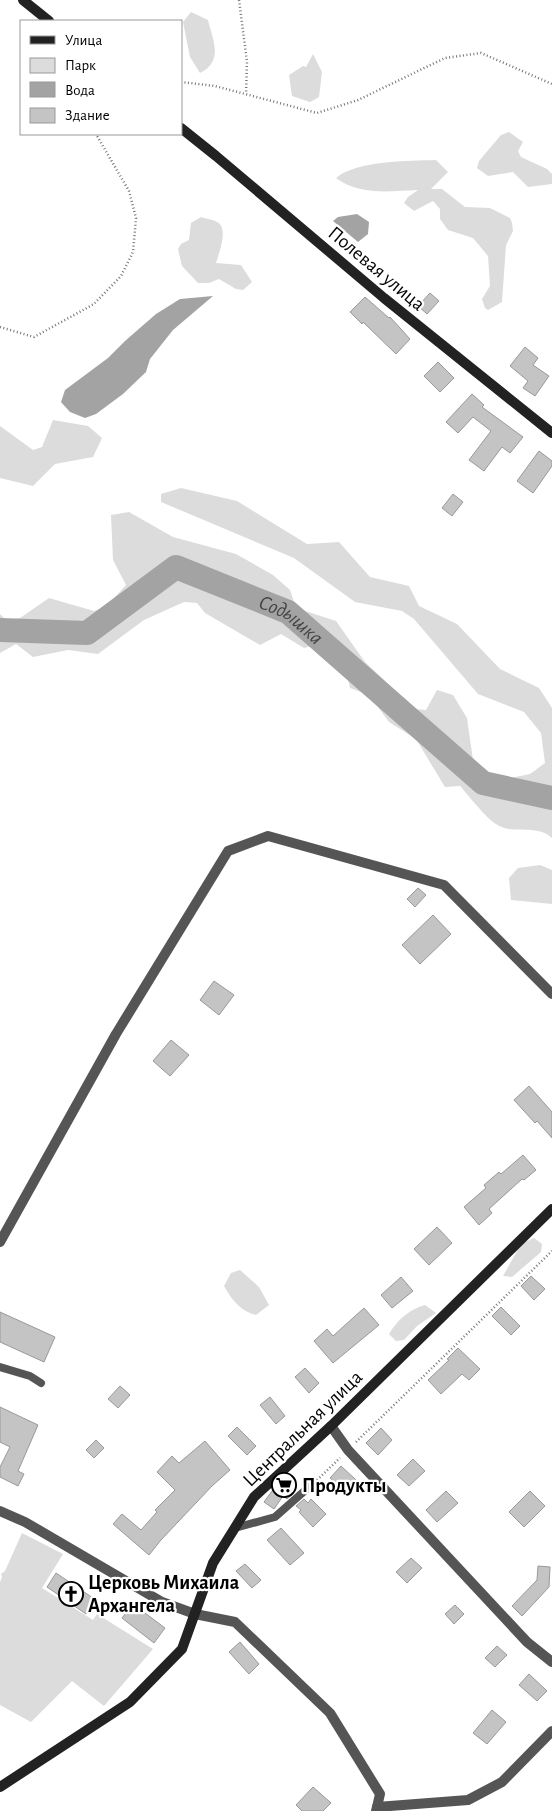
<svg xmlns="http://www.w3.org/2000/svg" width="552" height="1811" viewBox="0 0 552 1811" font-family="'Alegreya Sans',sans-serif">
<style>
.green{fill:#dcdcdc}
.water{fill:#a3a3a3}
.lines{fill:none;stroke-linecap:round;stroke-linejoin:round}
.river{stroke:#a3a3a3;stroke-width:24}
.building{fill:#c4c4c4;stroke:#999}
.path{stroke:#777;stroke-width:2.5;stroke-dasharray:1 2.5;stroke-linecap:butt}
.lane{stroke:#555;stroke-width:8}
.street{stroke:#555;stroke-width:10}
.secondary{stroke:#222;stroke-width:10}
.labels{text-anchor:middle;stroke-width:4.5;stroke-linejoin:round;paint-order:stroke}
.street-label{font-size:20px;fill:#000;stroke:#fff}
.poi-label{font-size:20px;font-weight:bold;fill:#000;stroke:#fff;text-anchor:start}
.water-label{font-size:21px;font-style:italic;fill:#444;stroke:#fff}
</style>
<rect width="100%" height="100%" fill="#fff"/>
<g class="green">
<path d="M191,12L208,20C213,41 224,61 200,73L190,57L183,22Z"/>
<polygon points="313,54 322,72 319,97 310,102 292,96 289,75 303,66 306,67"/>
<polygon points="509,132 523,142 518,151 521,157 547,169 552,174 552,184 528,187 513,172 488,176 477,168 479,161 501,135"/>
<path d="M436,160L448,172L431,189H442L465,207L490,208L510,218L512,223L513,231L506,245L502,302L488,310L485,308L482,299L490,286L488,256L473,238L448,230L440,219V209L433,201L414,211L404,203L408,197L418,190C390,191 360,196 336,178C358,160 408,161 436,160Z"/>
<path d="M201,217C206,219 212,219 217,222C229,228 219,253 216,263L241,265L252,282L243,290L236,289L219,279L209,283H198L182,266L178,249L181,244L189,240L191,223Z"/>
<polygon points="53,420 88,426 102,438 93,457 55,464 33,486 0,478 0,426 33,450 42,447"/>
<path d="M181,488L237,501L307,544L339,542L370,577L409,586L419,606L457,624L500,669L539,688L552,708V838C536,823 514,836 496,824C487,819 468,795 460,786L445,787L416,739L389,722L369,695L350,688L342,649L318,644L304,648L281,634L260,645L205,613L197,603L184,602L144,620L98,654L68,650L33,657L16,644L0,653V614L6,620L20,618L49,598L94,611L106,607L126,585L113,560L111,515L129,512L173,537L236,554L273,575L290,590L296,608L336,621L365,662L415,709L426,710L437,690L453,695L467,718L473,760L500,780L530,774L545,763L541,733L524,712L478,694L414,619L402,611L355,602L294,558L161,502V494Z"/>
<polygon points="540,865 552,870 552,904 511,900 509,878 518,868"/>
<polygon points="534,1238 542,1244 541,1252 512,1277 503,1276 521,1244"/>
<path d="M240,1270L259,1287L269,1305L256,1315C240,1311 232,1300 224,1286L231,1273Z"/>
<path d="M425,1305L436,1313L417,1326L404,1340L396,1341L389,1334C397,1320 410,1309 425,1305Z"/>
<polygon points="22,1533 63,1554 42,1588 93,1620 97,1614 153,1649 104,1706 72,1681 31,1722 0,1705 0,1582 2,1577 1,1574 5,1571"/>
</g>
<g class="water">
<polygon points="357,214 369,222 368,234 358,242 333,221 338,217"/>
<polygon points="213,296 173,330 150,359 146,372 123,394 96,414 85,418 70,412 61,402 65,390 108,358 125,341 156,314 180,299"/>
</g>
<g class="lines">
<path class="river" id="s1" d="M0,630L87,633L176,567L288,612L483,783L552,798"/>
</g>
<g class="building">
<polygon points="430,293 439,301 427,314 418,306"/>
<polygon points="365,297 389,318 390,317 410,339 396,354 363,322 362,324 350,312"/>
<polygon points="525,347 538,358 533,365 549,376 535,396 523,388 528,381 510,366"/>
<polygon points="438,362 454,378 440,392 424,376"/>
<polygon points="472,394 484,405 482,407 523,437 510,453 502,447 484,471 469,460 491,431 473,417 458,433 446,422"/>
<polygon points="539,451 552,461 552,466 533,493 517,481"/>
<polygon points="453,494 463,502 452,516 442,508"/>
<polygon points="418,888 426,895 415,907 407,899"/>
<polygon points="433,915 451,934 420,964 402,945"/>
<polygon points="214,981 234,995 219,1015 200,1000"/>
<polygon points="171,1040 189,1055 170,1076 153,1061"/>
<polygon points="529,1086 552,1112 552,1138 537,1121 535,1123 514,1100"/>
<polygon points="523,1155 536,1170 524,1180 522,1179 489,1209 492,1213 479,1225 464,1207 486,1188 484,1185 499,1172 501,1174"/>
<polygon points="437,1227 452,1243 429,1265 414,1249"/>
<polygon points="531,1276 545,1289 534,1300 521,1286"/>
<polygon points="401,1277 413,1291 392,1308 381,1295"/>
<polygon points="501,1307 520,1326 511,1335 492,1316"/>
<polygon points="364,1308 379,1325 333,1363 314,1341 327,1329 333,1336"/>
<polygon points="0,1312 55,1337 44,1362 0,1342"/>
<polygon points="458,1348 480,1369 469,1380 462,1374 441,1394 428,1380 449,1360 447,1359"/>
<polygon points="305,1368 319,1383 309,1393 295,1377"/>
<polygon points="120,1386 130,1395 118,1408 108,1399"/>
<polygon points="270,1397 285,1416 276,1424 260,1405"/>
<polygon points="0,1407 38,1425 18,1471 24,1474 18,1486 0,1477 0,1467 10,1447 0,1442"/>
<polygon points="237,1427 256,1446 247,1455 228,1436"/>
<polygon points="381,1428 392,1440 378,1455 366,1443"/>
<polygon points="96,1440 104,1448 94,1458 86,1450"/>
<polygon points="205,1441 230,1470 212,1486 161,1540 149,1555 113,1524 122,1514 141,1530 157,1512 155,1510 175,1490 157,1472 172,1456 179,1463"/>
<polygon points="413,1459 425,1471 409,1486 397,1475"/>
<polygon points="341,1466 356,1480 345,1491 330,1478"/>
<polygon points="287,1476 294,1482 289,1489 294,1493 287,1499 283,1496 274,1509 264,1502 275,1487"/>
<polygon points="446,1491 458,1503 437,1522 426,1510"/>
<polygon points="530,1491 545,1506 524,1527 509,1512"/>
<polygon points="304,1499 308,1503 311,1499 326,1514 313,1527 299,1512 301,1510 296,1506"/>
<polygon points="281,1528 304,1553 290,1565 267,1540"/>
<polygon points="411,1558 422,1568 407,1583 396,1572"/>
<polygon points="245,1564 261,1580 252,1588 236,1571"/>
<polygon points="538,1566 550,1567 549,1587 522,1616 512,1606 537,1580"/>
<polygon points="56,1573 96,1600 86,1614 47,1587"/>
<polygon points="133,1604 165,1628 154,1643 122,1618"/>
<polygon points="455,1605 464,1614 454,1624 445,1614"/>
<polygon points="240,1642 259,1664 249,1674 229,1652"/>
<polygon points="497,1646 507,1655 495,1667 485,1658"/>
<polygon points="529,1674 547,1691 537,1701 519,1685"/>
<polygon points="492,1710 506,1722 487,1744 473,1733"/>
<polygon points="313,1787 331,1803 323,1811 302,1811 296,1805"/>
</g>
<g class="lines">
<g class="path">
<polyline points="239,0 247,62 246,94"/>
<polyline points="181,82 215,86 317,113 358,100 445,58 481,53 552,84"/>
<polyline points="0,327 34,337 94,304 121,276 133,252 136,218 129,191 96,134"/>
<polyline points="356,1442 552,1251"/>
<polyline points="317,1480 340,1458"/>
</g>
<g class="lane">
<polyline points="0,1367 30,1376 41,1383"/>
<polyline points="235,1528 275,1517 309,1487"/>
</g>
<g class="street">
<polyline points="0,1242 116,1034 228,851 268,836 444,885 552,994"/>
<polyline points="331,1426 348,1450 527,1642 552,1662"/>
<polyline points="0,1511 25,1522 162,1602 195,1614 235,1622 330,1713 380,1794 377,1807"/>
<polyline points="376,1811 377,1807 468,1800 502,1782 552,1731"/>
</g>
<g class="secondary">
<polyline points="23,0 49,21"/>
<polyline points="181,128 216,156 384,298 552,433"/>
<polyline points="0,1787 130,1702 182,1649 213,1563 254,1497 331,1426 552,1209"/>
</g>
</g>
<defs>
<symbol id="supermarket-ring" viewBox="-11 -11 22 22"><circle r="9.5" fill="#fff" stroke="#000" stroke-width="1.5"/><path d="M-6-5.5h2.5l.6 2H6L4.5 2H-2.5L-4.4-4H-6ZM-1.5 3.2a1.3 1.3 0 1 0 .1 0ZM3 3.2a1.3 1.3 0 1 0 .1 0Z" fill="#000"/></symbol>
<symbol id="church-ring" viewBox="-11 -11 22 22"><circle r="9.5" fill="#fff" stroke="#000" stroke-width="1.5"/><path d="M-1.2-6h2.4v3.5h3.3v2.4h-3.3V6h-2.4V-.1h-3.3v-2.4h3.3Z" fill="#000"/></symbol>
</defs>
<g fill-rule="evenodd">
<use href="#supermarket-ring" x="270" y="1471" width="28" height="28"/>
<use href="#church-ring" x="57" y="1580" width="28" height="28"/>
</g>
<g class="labels">
<g class="street-label">
<text transform="translate(377 268) rotate(40)" y="7">Полевая улица</text>
<text transform="translate(302 1428) rotate(-44)" y="7">Центральная улица</text>
</g>
<g class="poi-label">
<text x="302" y="1492">Продукты</text>
<text x="88" y="1589">Церковь Михаила<tspan x="88" dy="23">Архангела</tspan></text>
</g>
<g class="water-label">
<text dy="7" stroke="none"><textPath href="#s1" startOffset="325">Содышка</textPath></text>
</g>
</g>
<rect x="20" y="20" width="162" height="115" fill="#ffffff" stroke="#999999"/>
<rect x="30" y="36" width="25" height="8" fill="#222222" stroke="#999999"/>
<text x="65" y="45" font-size="15" fill="#000000">Улица</text>
<rect x="30" y="58" width="25" height="15" fill="#dcdcdc" stroke="#999999"/>
<text x="65" y="70" font-size="15" fill="#000000">Парк</text>
<rect x="30" y="82" width="25" height="15" fill="#a3a3a3" stroke="#999999"/>
<text x="65" y="95" font-size="15" fill="#000000">Вода</text>
<rect x="30" y="108" width="25" height="15" fill="#c4c4c4" stroke="#999999"/>
<text x="65" y="120" font-size="15" fill="#000000">Здание</text>
</svg>
